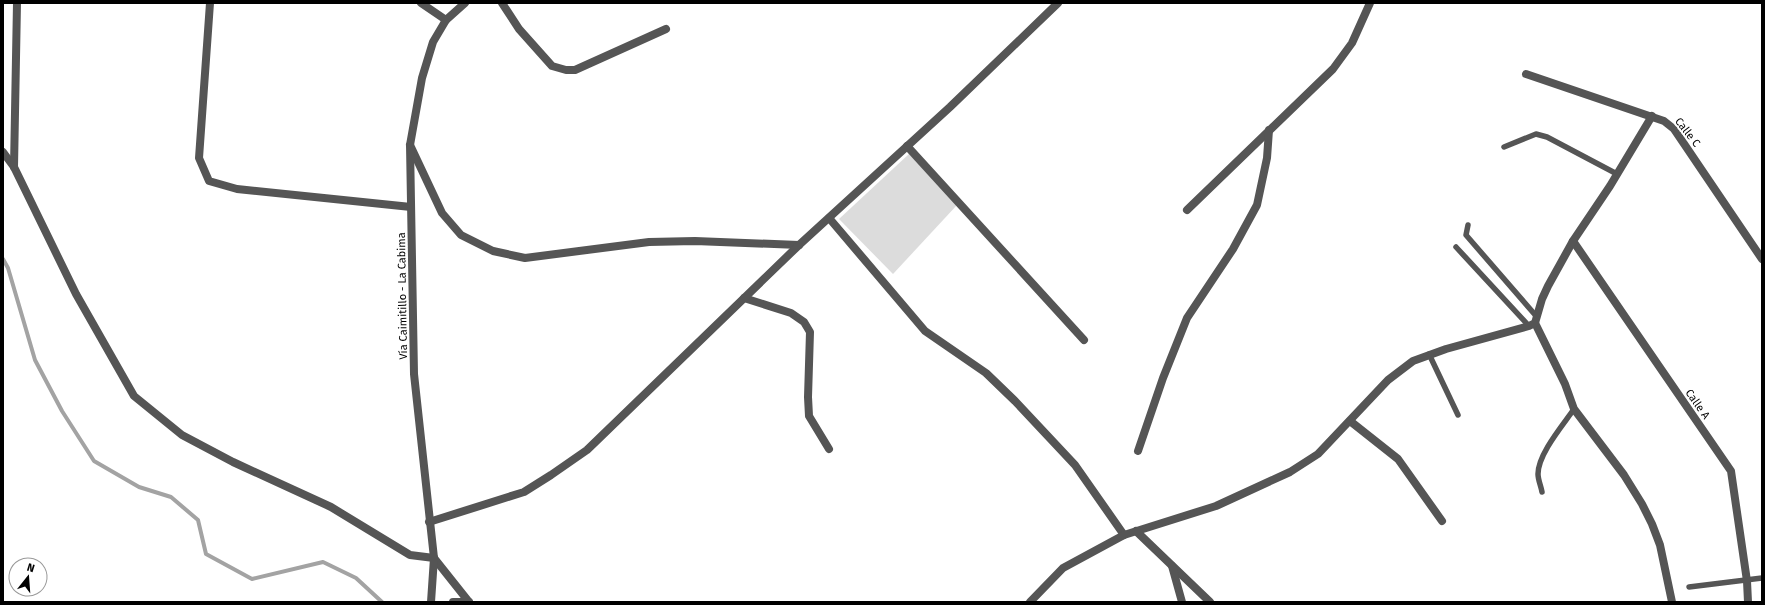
<svg xmlns="http://www.w3.org/2000/svg" width="1765" height="605" viewBox="0 0 1765 605" font-family="'Fira Sans',sans-serif">
<style>
.green{fill:#dcdcdc}
.lines{fill:none;stroke-linecap:round;stroke-linejoin:round}
.stream{stroke:#a3a3a3;stroke-width:4}
.service{stroke:#555;stroke-width:5.5}
.minor{stroke:#555;stroke-width:8}
.tertiary{stroke:#555;stroke-width:8}
.labels{text-anchor:middle;stroke-width:4;stroke-linejoin:round;paint-order:stroke}
.street-label{font-size:11px;fill:#000;stroke:#fff}
</style>
<rect width="100%" height="100%" fill="#fff"/>
<polygon class="green" points="909,154 957,205 893,274 839,219"/>
<g class="lines">
<polyline class="stream" points="3,259 8,268 35,360 62,411 94,461 139,487 171,497 198,520 206,554 252,579 323,562 356,578 382,602"/>
<g class="service">
<polyline points="1504,147 1536,134 1547,137 1617,174"/>
<polyline points="1468,225 1466,235 1537,317"/>
<polyline points="1456,247 1529,326"/>
<polyline points="1429,354 1458,415"/>
<path d="M1542,492C1541,486 1538,480 1538,474C1538,454 1563,425 1574,409"/>
<polyline points="1689,587 1762,578"/>
</g>
<g class="minor">
<polyline points="210,3 199,158 209,181 237,189 411,207"/>
<polyline points="502,3 519,29 552,66 566,70 575,70 666,29"/>
<polyline points="1526,74 1664,121 1674,129 1762,259"/>
<polyline points="410,145 442,213 461,235 493,251 525,258 649,242 695,241 799,245"/>
<polyline points="907,146 1084,340"/>
<polyline points="3,152 14,167 76,294 134,396 182,435 233,462 331,507 410,555 434,558"/>
<polyline points="14,167 17,3"/>
<polyline points="1187,210 1333,69 1352,43 1370,3"/>
<polyline points="829,218 925,331 986,373 1015,401 1075,465 1124,535"/>
<polyline points="1573,241 1731,471 1747,581 1748,602"/>
<polyline points="744,298 791,313 804,322 810,332 808,397 809,416 829,449"/>
<polyline points="1535,323 1565,384 1574,409 1624,475 1642,504 1652,524 1660,545 1672,602"/>
<polyline points="1350,421 1398,459 1442,521"/>
<polyline points="1138,451 1163,378 1187,318 1233,249 1257,205 1267,158 1269,130"/>
<polyline points="429,522 524,492 551,475 587,450 799,245 950,107 1058,3"/>
<polyline points="1136,531 1210,602"/>
<polyline points="1172,566 1182,602"/>
<polyline points="1030,602 1063,568 1124,535 1216,506 1290,472 1318,454 1388,380 1413,361 1446,349 1529,326 1535,323 1542,299 1548,286 1573,241 1610,186 1652,116"/>
</g>
<g class="tertiary">
<polyline points="421,3 446,20"/>
<polyline points="434,558 469,602"/>
<polyline points="431,602 434,558 414,374 410,145 422,78 433,42 446,20 465,3"/>
<polyline points="453,602 469,602"/>
</g>
</g>
<g class="labels">
<g class="street-label">
<text transform="translate(1688 132) rotate(52)" y="4">Calle C</text>
<text transform="translate(402 296) rotate(-91)" y="4">Vía Caimitillo - La Cabima</text>
<text transform="translate(1698 404) rotate(55)" y="4">Calle A</text>
</g>
</g>
<rect width="1765" height="605" fill="none" stroke="#000000" stroke-width="8"/>
<g transform="translate(28 577) rotate(17)"><circle r="19" fill="#ffffff" stroke="#999999"/>
<path d="M0-3L7 15L0 10L-7 15Z" fill="#000000"/>
<text y="-6" font-size="11" font-weight="bold" text-anchor="middle" fill="#000000">N</text>
</g>
</svg>
